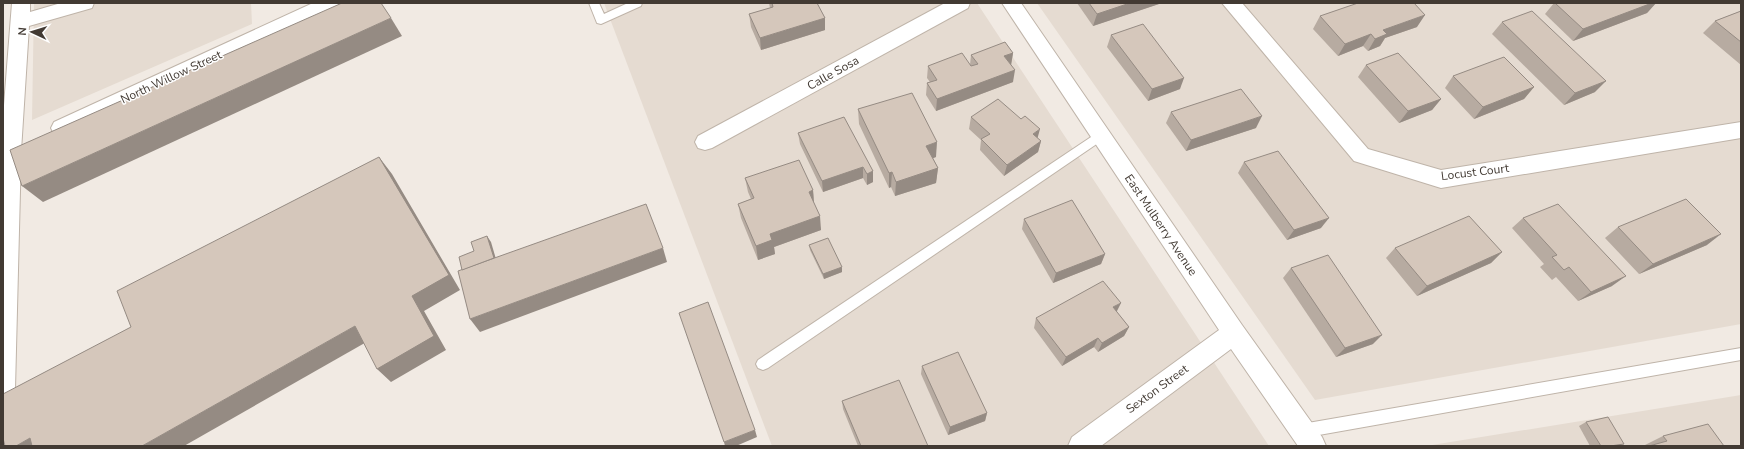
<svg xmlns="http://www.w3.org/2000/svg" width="1744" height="449" viewBox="0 0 1744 449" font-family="'Nunito Sans',sans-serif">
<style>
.residential{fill:#e5dbd1}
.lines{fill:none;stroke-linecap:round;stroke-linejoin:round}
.service-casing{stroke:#bfb4a9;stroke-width:2}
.minor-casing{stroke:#bfb4a9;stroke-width:2}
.service{fill:#fff;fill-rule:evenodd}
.minor{fill:#fff;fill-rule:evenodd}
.wall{fill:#b7aba1}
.shaded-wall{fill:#958b83}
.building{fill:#d5c7bb;stroke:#958b83}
.labels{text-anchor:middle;stroke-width:3;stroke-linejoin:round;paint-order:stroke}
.street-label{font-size:12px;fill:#423a33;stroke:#fff}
</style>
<rect width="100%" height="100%" fill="#f1eae3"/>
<g class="residential">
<polygon points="34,3 251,3 252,24 32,120"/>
<polygon points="604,3 977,3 1269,446 772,446"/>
<polygon points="1037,3 1741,3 1741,324 1315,400"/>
<polygon points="1741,395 1741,446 1426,446"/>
</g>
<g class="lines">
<defs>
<g id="service">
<polygon points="589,3 599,3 604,14 628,3 642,3 641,6 601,24 597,23"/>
<polygon points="1100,131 1104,133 1106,136 1104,139 768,368 763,370 758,368 756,364 758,360"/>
<polygon points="1741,348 1741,360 1302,438 1297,436 1295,431 1297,426 1302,424"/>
</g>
<g id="minor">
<polygon points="12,3 30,3 30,12 61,3 94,3 92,8 29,26 21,151 15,389 12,397 3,400 3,118"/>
<polygon points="313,3 339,3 337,8 68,134 61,136 54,134 51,128 54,122"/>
<polygon points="945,3 970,3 968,8 712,148 705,150 698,148 695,142 698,136"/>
<polygon points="1002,3 1021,3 1242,325 1322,437 1326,446 1298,446 1231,349 1101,446 1068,446 1072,437 1219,330"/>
<polygon points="1222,3 1242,3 1368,149 1441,170 1741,122 1741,138 1441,188 1354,161"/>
</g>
</defs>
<use href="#service" class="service-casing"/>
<use href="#minor" class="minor-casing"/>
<use href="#service" class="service"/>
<use href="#minor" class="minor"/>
</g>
<g class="wall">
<polygon points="769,3 817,3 825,18 825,30 761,50 751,27 749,14 770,8"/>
<polygon points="1077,3 1159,3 1159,4 1093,26"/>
<polygon points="1554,3 1656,3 1647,13 1573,41 1545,14"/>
<polygon points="1741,11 1741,65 1703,33 1715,21"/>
<polygon points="1320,16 1417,27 1385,38 1380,46 1368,51 1363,46 1338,56 1313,29"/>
<polygon points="1502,22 1595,92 1564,105 1492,34"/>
<polygon points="1111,35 1180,89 1148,101 1107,47"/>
<polygon points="1013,53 1011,65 1013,82 936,111 926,95 927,83 930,82 927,78 928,66 970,65 971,55"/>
<polygon points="1366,65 1441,99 1432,110 1399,123 1358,77"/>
<polygon points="1453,76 1534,87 1524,99 1474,119 1445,88"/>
<polygon points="858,109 936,157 933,158 938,168 936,183 895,196 891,187 889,188 859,124"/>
<polygon points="1171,112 1256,128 1186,151 1166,123"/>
<polygon points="971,117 1037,138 1041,141 1038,152 1004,176 980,150 981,140 969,129"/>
<polygon points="798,133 873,171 873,182 867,185 863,178 823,192 800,144"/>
<polygon points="1244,162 1321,228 1287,240 1238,173"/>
<polygon points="745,178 813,190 814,203 821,230 774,247 775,254 758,260 741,218 738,204 751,199 748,192"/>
<polygon points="1523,218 1612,286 1578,301 1556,277 1552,280 1540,267 1544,264 1512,228"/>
<polygon points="1024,219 1105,254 1101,264 1053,283 1022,229"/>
<polygon points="1618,227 1707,245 1639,274 1605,238"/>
<polygon points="809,245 842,272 824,279 810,250"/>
<polygon points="1395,248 1502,252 1491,263 1417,296 1386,258"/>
<polygon points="1291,268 1373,344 1336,357 1283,278"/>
<polygon points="1117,312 1129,327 1124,336 1098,352 1094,347 1062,366 1034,328 1036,318"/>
<polygon points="922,366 987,413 985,421 948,435 921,374"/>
<polygon points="842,401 928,446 858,446 843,409"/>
<polygon points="1586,422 1624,444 1619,446 1590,446 1579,426"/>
<polygon points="1663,436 1724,446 1643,446"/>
</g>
<g class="shaded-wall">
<polygon points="1130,3 1159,3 1159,4 1093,26 1097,14"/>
<polygon points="1652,3 1656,3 1647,13 1573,41 1583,29"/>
<polygon points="1425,15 1417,27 1385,38 1380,46 1368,51 1375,39 1383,30"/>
<polygon points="391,18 402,36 43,202 22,186"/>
<polygon points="825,18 825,30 761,50 760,38"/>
<polygon points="1371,34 1363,46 1338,56 1345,44"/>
<polygon points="1013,53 1011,65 1004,56"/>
<polygon points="1015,70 1013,82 936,111 937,99"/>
<polygon points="1184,78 1180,89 1148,101 1152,89"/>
<polygon points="1606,81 1595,92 1564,105 1575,93"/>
<polygon points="1534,87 1524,99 1474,119 1483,107"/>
<polygon points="1441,99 1432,110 1399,123 1408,111"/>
<polygon points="1262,116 1256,128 1186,151 1191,140"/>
<polygon points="1040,129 1037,140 1033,134"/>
<polygon points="1041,141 1038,152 1004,176 1007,165"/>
<polygon points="937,142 936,157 925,161 926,146"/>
<polygon points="379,157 392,174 460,290 424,311 446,350 391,382 377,369"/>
<polygon points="863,167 863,178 823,192 822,181"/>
<polygon points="938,168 936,183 895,196 896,182"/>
<polygon points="873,171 873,182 867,185 867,174"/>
<polygon points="892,172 891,187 889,188 889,173"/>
<polygon points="813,190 814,204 809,192"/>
<polygon points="820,216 821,230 774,247 775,254 758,260 756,246 770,234"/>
<polygon points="1329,218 1321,228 1287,240 1294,230"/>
<polygon points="1721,234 1707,245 1639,274 1653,264"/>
<polygon points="487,236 491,242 498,266 463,272"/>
<polygon points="663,248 667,262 480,332 470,319"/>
<polygon points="1502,252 1491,263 1417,296 1427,286"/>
<polygon points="1105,254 1101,264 1053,283 1056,273"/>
<polygon points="842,267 842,272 824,279 823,274"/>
<polygon points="1626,276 1612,286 1578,301 1591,292"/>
<polygon points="1121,303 1116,313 1113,307"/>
<polygon points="355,326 370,340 184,446 142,446"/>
<polygon points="1129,327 1124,336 1098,352 1102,343"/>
<polygon points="1382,335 1373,344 1336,357 1345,348"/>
<polygon points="1098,338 1094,347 1062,366 1066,357"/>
<polygon points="987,413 985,421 948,435 950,427"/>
<polygon points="755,430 757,437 736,446 725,446 724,442"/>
<polygon points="30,438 46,446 16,446"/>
</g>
<g class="building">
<polygon points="342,3 381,3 391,18 22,186 10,150"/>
<polygon points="772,3 817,3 825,18 760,38 749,14 773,7"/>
<polygon points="1089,3 1130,3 1097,14"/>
<polygon points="1358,3 1414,3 1425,15 1383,30 1387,34 1375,39 1371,34 1345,44 1320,16"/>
<polygon points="1555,3 1652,3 1583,29"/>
<polygon points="1532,11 1606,81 1575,93 1502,22"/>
<polygon points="1741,11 1741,42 1715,21"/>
<polygon points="1143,24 1184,78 1152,89 1111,35"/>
<polygon points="1005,42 1013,53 1004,56 1015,70 937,99 927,83 937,80 928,66 962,53 971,66 978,64 971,55"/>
<polygon points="1398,53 1441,99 1408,111 1366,65"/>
<polygon points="1504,57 1534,87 1483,107 1453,76"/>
<polygon points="1241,89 1262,116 1191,140 1171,112"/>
<polygon points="912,93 937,142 926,146 938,168 896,182 892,172 889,173 858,109"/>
<polygon points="998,99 1021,119 1025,116 1040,129 1033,134 1041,141 1007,165 981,139 990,134 971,117"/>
<polygon points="844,117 873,171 867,174 863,167 822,181 798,133"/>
<polygon points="1278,151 1329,218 1294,230 1244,162"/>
<polygon points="379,157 449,275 412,296 434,336 377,369 355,326 142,446 32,446 30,438 16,446 5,446 3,438 3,394 131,327 117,291"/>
<polygon points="799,160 813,190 809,192 820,216 770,234 772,240 756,246 738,204 754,198 745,178"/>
<polygon points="1686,199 1721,234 1653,264 1618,227"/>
<polygon points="1072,200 1105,254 1056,273 1024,219"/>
<polygon points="646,204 663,248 470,319 458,271"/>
<polygon points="1558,204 1626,276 1591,292 1569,267 1564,270 1552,257 1557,255 1523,218"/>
<polygon points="1469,216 1502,252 1427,286 1395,248"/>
<polygon points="487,236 494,258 462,270 459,257 474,251 471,242"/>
<polygon points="828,238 842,267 823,274 809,245"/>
<polygon points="1328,255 1382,335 1345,348 1291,268"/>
<polygon points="1103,281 1121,303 1113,307 1129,327 1102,343 1098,338 1066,357 1036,318"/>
<polygon points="708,302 755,430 724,442 679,313"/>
<polygon points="958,352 987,413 950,427 922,366"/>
<polygon points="899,380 928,446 861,446 842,401"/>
<polygon points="1608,417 1624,444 1610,446 1601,446 1586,422"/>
<polygon points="1708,424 1724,446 1649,446 1667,441 1663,436"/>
</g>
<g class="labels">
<g class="street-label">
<text transform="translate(833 73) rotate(-29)" y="4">Calle Sosa</text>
<text transform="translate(171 77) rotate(-25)" y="4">North Willow Street</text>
<text transform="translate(1475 172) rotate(-7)" y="4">Locust Court</text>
<text transform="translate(1161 225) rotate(56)" y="4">East Mulberry Avenue</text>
<text transform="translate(1157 389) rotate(-36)" y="4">Sexton Street</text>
</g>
</g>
<rect width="1744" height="449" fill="none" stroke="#423a33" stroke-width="8"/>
<g transform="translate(32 32) rotate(274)" stroke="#ffffff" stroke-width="3" paint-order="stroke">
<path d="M0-3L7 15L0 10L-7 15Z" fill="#423a33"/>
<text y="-6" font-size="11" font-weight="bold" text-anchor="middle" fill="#423a33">N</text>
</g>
</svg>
